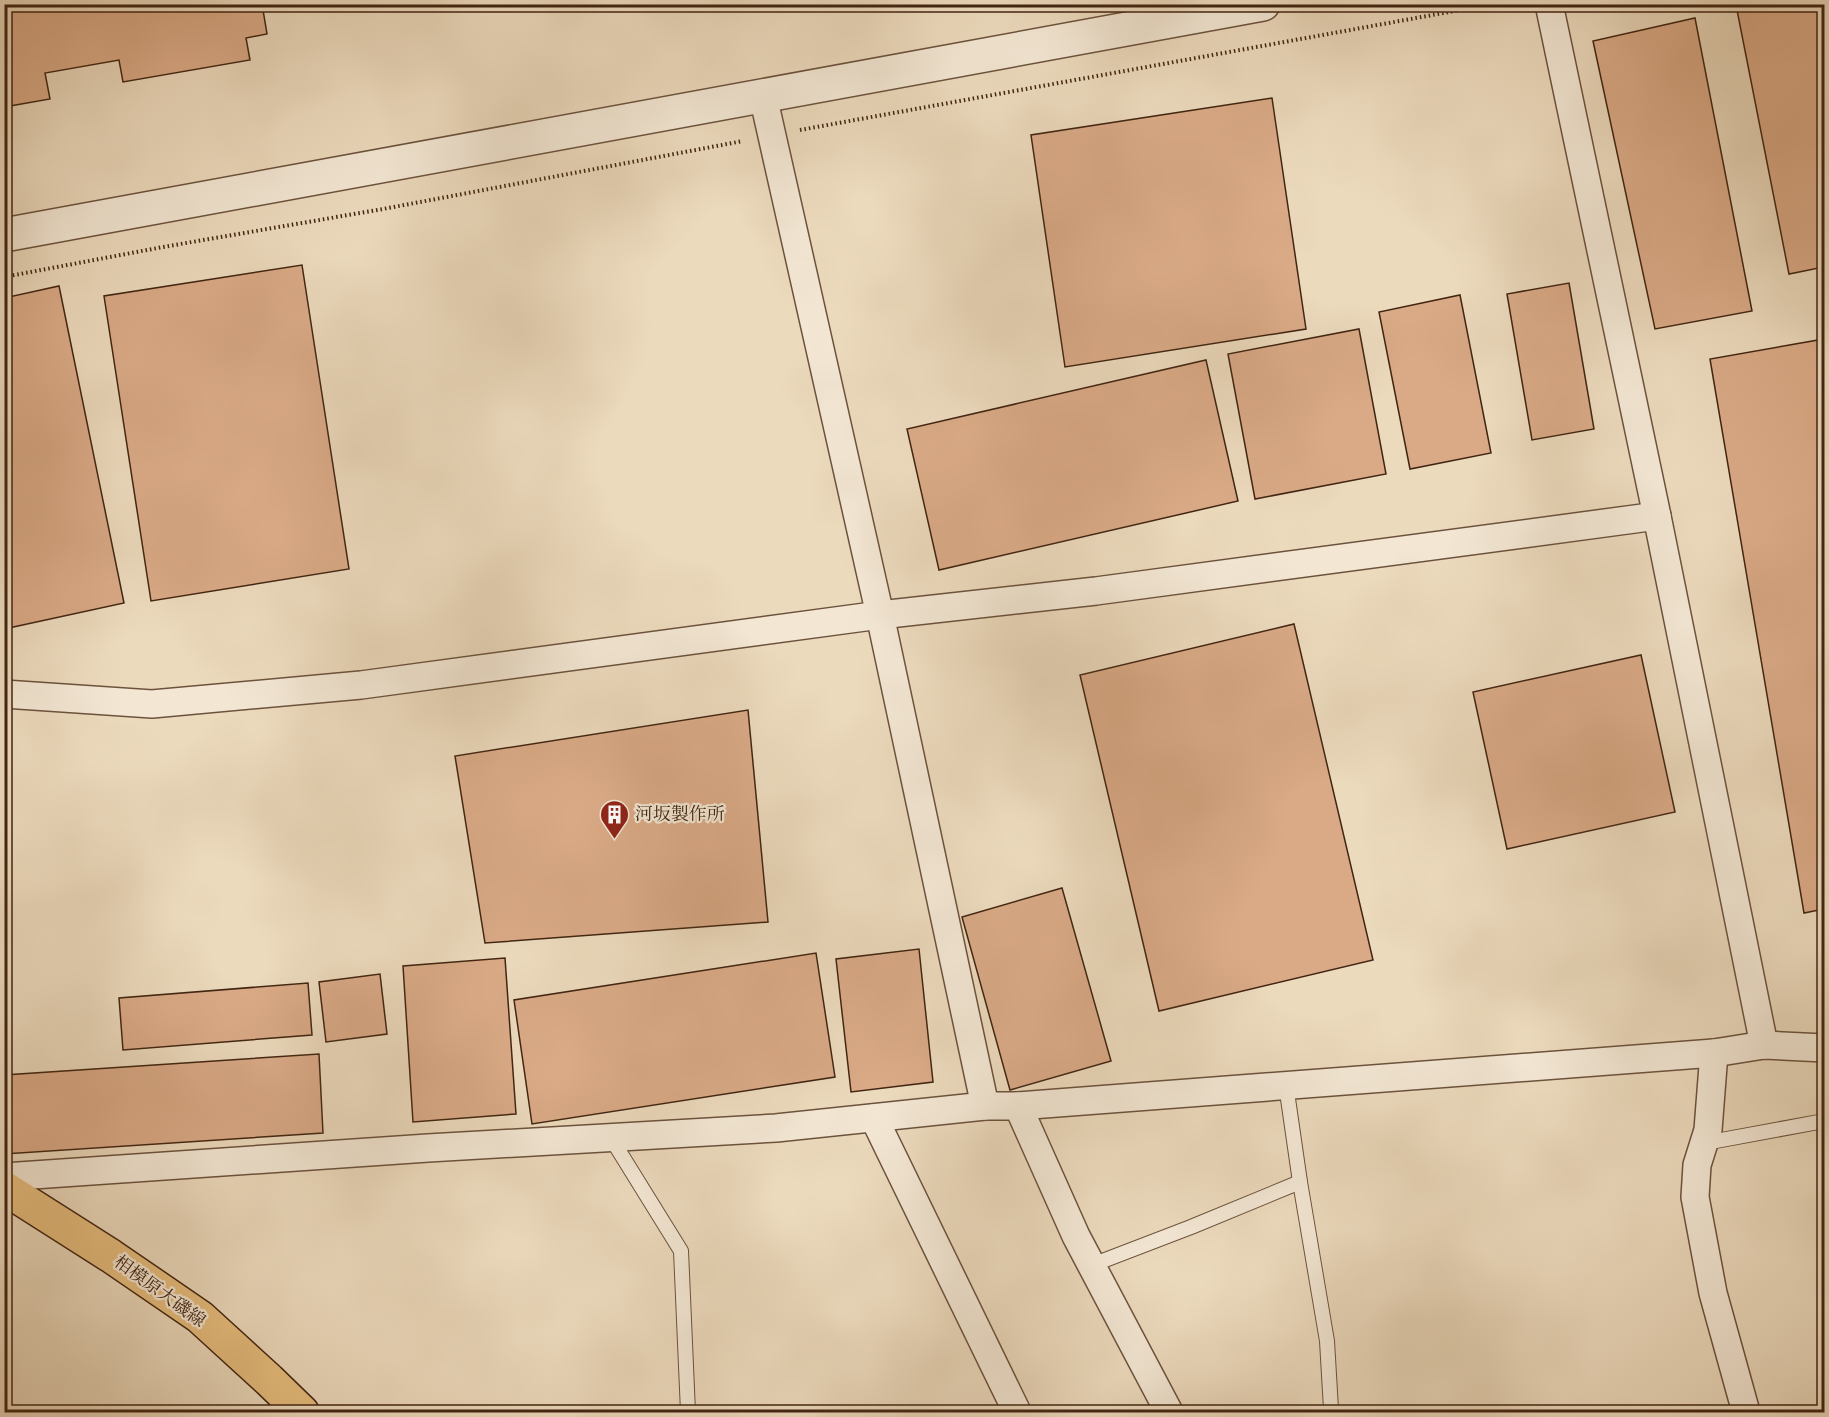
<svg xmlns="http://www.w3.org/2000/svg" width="1829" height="1417" viewBox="0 0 1829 1417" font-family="Alegreya,'Noto Serif JP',serif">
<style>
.building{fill:#daaa87;stroke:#412512;stroke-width:1.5}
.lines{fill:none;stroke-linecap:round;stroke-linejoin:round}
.service-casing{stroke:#6c523d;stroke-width:16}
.minor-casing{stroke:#6c523d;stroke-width:30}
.tertiary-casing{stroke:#6c523d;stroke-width:36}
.primary-casing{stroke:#412512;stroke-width:36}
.path{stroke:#412512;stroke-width:4;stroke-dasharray:1.5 3;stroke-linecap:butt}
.service{stroke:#f3e7d4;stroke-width:14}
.minor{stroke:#f3e7d4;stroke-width:27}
.tertiary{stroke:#f3e7d4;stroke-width:33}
.primary{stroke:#e6bd7e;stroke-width:33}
.labels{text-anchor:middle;stroke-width:4.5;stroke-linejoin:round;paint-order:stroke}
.poi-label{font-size:18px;fill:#412512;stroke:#f3e7d4;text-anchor:start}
.street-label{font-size:18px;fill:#412512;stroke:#f3e7d4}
</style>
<rect width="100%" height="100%" fill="#ecdabd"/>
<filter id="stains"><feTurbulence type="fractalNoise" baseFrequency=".00333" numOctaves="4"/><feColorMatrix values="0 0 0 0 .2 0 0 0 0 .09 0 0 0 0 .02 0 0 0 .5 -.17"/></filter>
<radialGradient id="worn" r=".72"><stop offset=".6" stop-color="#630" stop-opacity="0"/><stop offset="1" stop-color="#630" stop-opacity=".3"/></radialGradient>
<g class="building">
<polygon points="4,4 262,4 267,34 246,38 250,60 123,82 119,60 45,73 50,99 4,107"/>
<polygon points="1765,4 1824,4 1824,267 1789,274 1737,10"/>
<polygon points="1695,18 1752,311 1655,329 1593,41"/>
<polygon points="1272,98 1306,329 1065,367 1031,135"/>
<polygon points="302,265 349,569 151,601 104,296"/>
<polygon points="1569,283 1594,429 1532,440 1507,294"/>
<polygon points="59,286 124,603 4,629 4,298"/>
<polygon points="1460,295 1491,453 1410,469 1379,312"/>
<polygon points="1359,329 1386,474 1255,499 1228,354"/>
<polygon points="1824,339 1824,909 1804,913 1710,359"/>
<polygon points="1206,360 1238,501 939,570 907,429"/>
<polygon points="1294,624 1373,960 1159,1011 1080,675"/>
<polygon points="1641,655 1675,812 1507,849 1473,692"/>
<polygon points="748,710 768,922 485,943 455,756"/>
<polygon points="1062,888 1111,1061 1010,1090 962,917"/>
<polygon points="919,949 933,1082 851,1092 836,959"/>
<polygon points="816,953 835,1077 532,1124 514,1000"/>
<polygon points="505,958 516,1114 413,1122 403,966"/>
<polygon points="380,974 387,1034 326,1042 319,982"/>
<polygon points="308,983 312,1035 123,1050 119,998"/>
<polygon points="319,1054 323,1133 4,1154 4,1075"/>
</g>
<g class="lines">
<defs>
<g id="service">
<polyline points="1286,1085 1300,1182 1327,1341 1331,1409 1326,1412"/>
<polyline points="611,1138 681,1251 688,1412"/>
<polyline points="1705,1143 1824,1121"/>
<polyline points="1092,1265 1191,1227 1300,1182"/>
</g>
<g id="minor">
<polyline points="1549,4 1657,516 1764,1045"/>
<polyline points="763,96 880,615 985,1106"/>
<polyline points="4,694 152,704 361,685 880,615 1096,591 1657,516"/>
<polyline points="1714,1053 1708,1130 1697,1165 1695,1197 1713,1293 1746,1412"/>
<polyline points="1018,1106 1076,1236 1169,1412"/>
<polyline points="874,1118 1017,1412"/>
<polyline points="4,1177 428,1148 776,1128 985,1106 1018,1106 1714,1053 1764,1045 1824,1048"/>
</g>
<polyline id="tertiary" points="4,235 1263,4"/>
<polyline id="primary" points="4,1188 111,1256 200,1317 269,1380 302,1412"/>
</defs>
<use href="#service" class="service-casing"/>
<use href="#minor" class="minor-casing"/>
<use href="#tertiary" class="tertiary-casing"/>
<use href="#primary" class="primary-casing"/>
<g class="path">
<polyline points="800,130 1493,4"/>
<polyline points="4,277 163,247 383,209 743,141"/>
</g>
<use href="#service" class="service"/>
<use href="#minor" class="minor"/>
<use href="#tertiary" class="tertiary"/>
<use href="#primary" class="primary"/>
</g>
<defs>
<symbol id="building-pin" viewBox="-11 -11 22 30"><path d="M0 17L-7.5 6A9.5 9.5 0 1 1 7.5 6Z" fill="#8f2418" stroke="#f3e7d4"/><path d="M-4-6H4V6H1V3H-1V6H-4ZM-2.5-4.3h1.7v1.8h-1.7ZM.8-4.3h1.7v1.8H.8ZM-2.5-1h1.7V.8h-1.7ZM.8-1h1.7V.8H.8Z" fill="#fff"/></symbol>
</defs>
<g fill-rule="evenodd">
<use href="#building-pin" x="598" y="798" width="33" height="45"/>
</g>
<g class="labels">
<g class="poi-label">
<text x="635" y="820">河坂製作所</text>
</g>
<g class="street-label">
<text transform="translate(160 1291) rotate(36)" y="6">相模原大磯線</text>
</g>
</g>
<rect width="1829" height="1417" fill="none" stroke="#ecdabd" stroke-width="24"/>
<rect x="6" y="6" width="1817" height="1405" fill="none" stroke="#412512" stroke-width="3"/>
<rect x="12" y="12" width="1805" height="1393" fill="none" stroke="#412512" stroke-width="1.5"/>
<rect width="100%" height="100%" filter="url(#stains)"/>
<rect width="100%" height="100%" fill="url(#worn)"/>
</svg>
